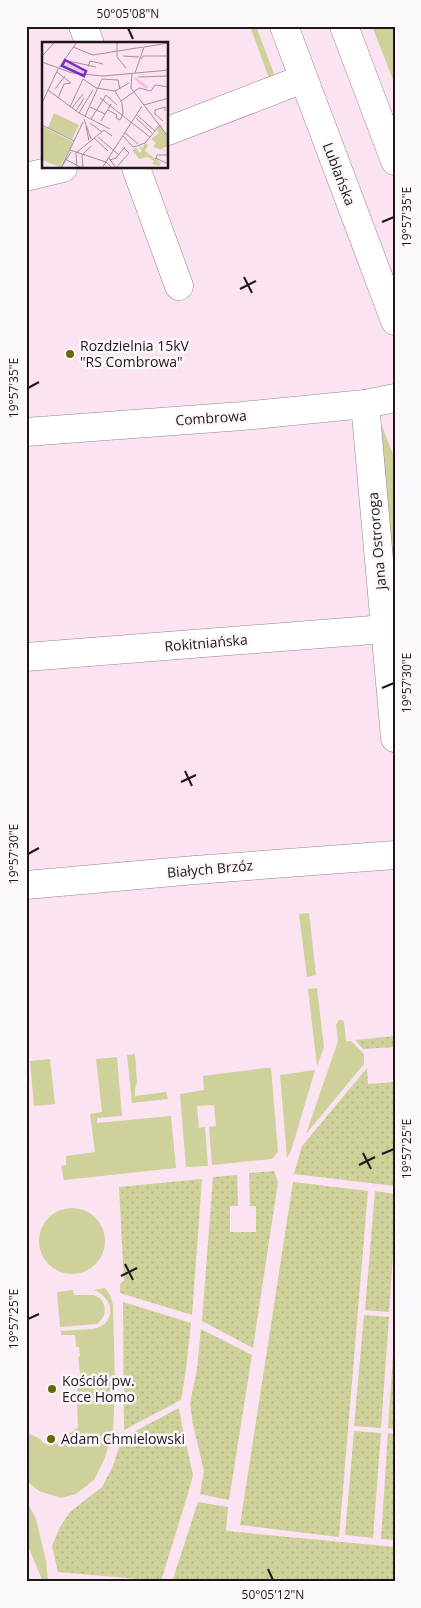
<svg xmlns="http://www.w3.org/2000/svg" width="421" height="1608" viewBox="0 0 421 1608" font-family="'Open Sans',sans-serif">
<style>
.grass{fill:#ced199}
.park{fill:url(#park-dots)}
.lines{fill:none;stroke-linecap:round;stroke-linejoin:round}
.minor-casing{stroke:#95808c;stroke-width:29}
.primary-casing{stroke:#95808c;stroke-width:29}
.minor{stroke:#fff;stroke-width:28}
.primary{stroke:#fff;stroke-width:28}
.ticks{fill:none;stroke:#1f161b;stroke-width:2}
.poi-dot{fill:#676803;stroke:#fcf7fa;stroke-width:2}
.labels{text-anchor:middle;stroke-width:5;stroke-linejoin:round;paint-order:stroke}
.street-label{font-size:14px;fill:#1f161b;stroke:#fcf7fa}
.poi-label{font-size:14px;fill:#1f161b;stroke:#fcf7fa;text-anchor:start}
.inset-river{fill:none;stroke:#fdb8e1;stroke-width:2.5}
.inset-road{fill:none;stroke:#a3919b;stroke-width:1}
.view{fill:#7b2cbf;fill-opacity:0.15;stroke:#7b2cbf;stroke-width:2.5}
.inset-edge{fill:none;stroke:#1f161b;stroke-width:2.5}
.neatline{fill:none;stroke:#1f161b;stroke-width:2}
.ticks-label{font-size:12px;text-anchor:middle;fill:#1f161b}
</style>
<defs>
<pattern id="park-dots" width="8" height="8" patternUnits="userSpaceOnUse" patternTransform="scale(1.25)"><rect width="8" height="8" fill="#ced199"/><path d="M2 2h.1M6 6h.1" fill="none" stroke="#b0b383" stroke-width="1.8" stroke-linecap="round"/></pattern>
</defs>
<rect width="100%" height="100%" fill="#fbe3f1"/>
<g class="grass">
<polygon points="250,26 256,26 274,74 269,78"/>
<polygon points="372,26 395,26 395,85"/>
<polygon points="380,421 395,459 395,614"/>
<polygon points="309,913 316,975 307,977 299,914"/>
<polygon points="317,988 324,1047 317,1066 308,989"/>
<polygon points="339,1020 342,1020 344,1022 346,1041 351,1041 364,1054 364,1064 306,1134 338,1041 336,1025"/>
<polygon points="135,1054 137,1082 135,1089 135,1096 166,1092 168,1099 132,1103 127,1055"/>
<polygon points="117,1057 122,1116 97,1118 97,1123 171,1116 176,1168 64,1180 61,1166 66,1165 66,1156 95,1152 90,1114 102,1112 96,1059"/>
<polygon points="50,1059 55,1104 34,1106 30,1061"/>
<polygon points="266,1068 271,1068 278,1152 272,1159 212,1165 209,1127 216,1126 214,1105 197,1106 199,1128 205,1127 208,1166 186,1167 180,1094 204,1090 203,1076"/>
<polygon points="315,1070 291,1151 287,1158 280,1075"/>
<circle cx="72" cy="1241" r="33"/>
<path d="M105,1288L110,1295L113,1305L115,1386L113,1433L104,1460L94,1480L76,1494L61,1498L39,1491L30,1484L26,1477V1432L42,1440L41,1441L49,1446L54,1443L57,1444L70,1432L71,1433L78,1427L77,1402L76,1401L75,1396H78L77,1381L81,1380L78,1357L80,1356L79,1347H76L75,1335H61V1331L93,1329C117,1324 115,1298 94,1290Z"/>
<path d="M73,1290L74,1295H94L101,1299C107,1309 106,1317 97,1324L60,1327L57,1292Z"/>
<polygon points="26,1500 36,1519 46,1561 48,1582 43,1582 26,1541"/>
</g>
<g class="park">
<polygon points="395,1036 395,1047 363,1049 355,1040"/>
<polygon points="367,1068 368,1084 395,1082 395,1186 294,1174 302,1146"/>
<polygon points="274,1171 278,1182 253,1348 202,1321 213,1177 237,1175 238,1206 230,1206 230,1232 256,1232 256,1206 250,1206 249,1173"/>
<polygon points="202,1179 192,1315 120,1293 120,1284 124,1281 119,1187"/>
<polygon points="293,1182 368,1191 339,1537 240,1525"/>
<polygon points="375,1191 395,1194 395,1226 389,1312 365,1310"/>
<polygon points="123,1302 191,1323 186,1369 181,1400 124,1430"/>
<polygon points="364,1315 389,1317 381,1428 354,1426"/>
<polygon points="395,1327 395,1429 388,1428"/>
<polygon points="201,1329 252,1355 229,1500 200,1494 204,1471 193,1425 190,1404 197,1369"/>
<polygon points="179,1408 182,1425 193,1475 187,1497 161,1581 58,1572 52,1546 60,1527 70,1512 102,1487 113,1466 122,1438"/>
<polygon points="354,1431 381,1433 373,1538 345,1535"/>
<polygon points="388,1433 395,1434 395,1540 381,1539"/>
<polygon points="198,1502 228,1507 226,1531 395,1547 395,1582 172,1582"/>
</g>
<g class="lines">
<defs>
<g id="minor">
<polyline points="83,26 90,44"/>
<polyline points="168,131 303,79"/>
<polyline points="136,168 179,286"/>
<polyline points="26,177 63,168"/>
<polyline points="365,404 395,738"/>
<polyline points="26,432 242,416 365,404 395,398"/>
<polyline points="26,657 385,629"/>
<polyline points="26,885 195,870 395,855"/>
</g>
<g id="primary">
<polyline points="284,26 395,321"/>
<polyline points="344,26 395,161"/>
</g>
</defs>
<use href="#minor" class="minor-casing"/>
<use href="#primary" class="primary-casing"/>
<use href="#minor" class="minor"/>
<use href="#primary" class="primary"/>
</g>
<path class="ticks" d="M128,28L133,39M382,222L394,217M244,277L252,293M240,289L256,281M28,388L39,382M382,688L394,683M185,771L192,786M181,782L196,775M28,854L39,848M363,1153L371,1169M382,1154L394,1149M359,1165L375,1157M125,1264L133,1280M121,1276L137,1268M28,1319L39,1314M268,1569L273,1580"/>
<g class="poi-dot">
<circle cx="70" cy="354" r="5"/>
<circle cx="52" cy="1389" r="5"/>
<circle cx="51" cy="1439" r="5"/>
</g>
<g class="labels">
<g class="street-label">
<text transform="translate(339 174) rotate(69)" y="5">Lublańska</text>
<text transform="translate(211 418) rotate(-4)" y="5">Combrowa</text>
<text transform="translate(377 541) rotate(-95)" y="5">Jana Ostroroga</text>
<text transform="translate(206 643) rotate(-5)" y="5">Rokitniańska</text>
<text transform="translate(210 869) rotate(-5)" y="5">Białych Brzóz</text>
</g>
<g class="poi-label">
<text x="80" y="351">Rozdzielnia 15kV<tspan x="80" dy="16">"RS Combrowa"</tspan></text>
<text x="62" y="1386">Kościół pw.<tspan x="62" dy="16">Ecce Homo</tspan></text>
<text x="61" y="1444">Adam Chmielowski</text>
</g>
</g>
<g transform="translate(42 42)">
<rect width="126" height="126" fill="#fbe3f1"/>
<path d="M119,82L126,97V104L119,107L126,110L111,105L114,101L109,97L117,91L115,88Z" fill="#ced199"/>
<path d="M12,71L37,83L30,97L6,86ZM0,84L31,100L18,125L0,118Z" fill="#ced199"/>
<path d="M103,101L106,103L103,109L119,121L117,124L110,122L112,119L106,115L97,117L90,108L94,106L98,111L100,108L96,104L101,106Z" fill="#ced199"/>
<path class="inset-river" d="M93,36L105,46"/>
<path class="inset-road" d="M75,0V15L84,26M31,5L51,13L101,5M1,13L12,1M81,14L97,15M99,17L101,14H127M22,18L54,25M0,20L30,31L61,34L127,28M46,25L48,19L61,22M15,30L29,41L22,42L16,56M90,31L89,46L127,96M93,31L102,5L127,1M96,35L127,34M13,47L23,34M6,48L37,71L68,87M73,49L80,61L81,72M58,56L108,95M79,59L97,46L109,49L113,43L127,45M0,61L16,27L35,0M102,63L127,56M28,65L41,37L54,46L73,49L87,41M48,65L63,72M30,66L41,52M66,68L75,73L74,76L78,78L81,72M34,69L42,56M37,71L51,48M95,73L113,89M43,74L60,37L76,38L78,47M94,76L110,91M42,77L49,97M49,77L64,53L75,63M59,79L69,62M121,79L113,72V68L123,65V69M48,81L60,90M0,83L32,99M44,84L47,99M83,91L96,102M81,94L91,105L95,104L103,101L118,83M56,95L77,113M52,96L66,109M28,108L64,120L70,126M34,111L62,88L70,94M34,111L35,126M67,116L74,126L87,111L82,106M113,116L127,122M23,117L40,126M114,117L115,113H127M68,118L74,116L83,105M19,126L41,80M19,126L29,110M41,126L40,113L49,104M60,126L100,64"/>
<path class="view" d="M23,18L44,29L42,34L20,24Z"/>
<rect width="126" height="126" class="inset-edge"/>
</g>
<rect width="421" height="1608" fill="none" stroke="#fcf7fa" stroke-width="55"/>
<rect x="28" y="28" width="366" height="1552" class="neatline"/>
<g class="ticks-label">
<text x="128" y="18">50°05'08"N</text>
<text transform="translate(407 217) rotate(-90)" y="4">19°57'35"E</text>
<text transform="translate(14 388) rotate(-90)" y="4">19°57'35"E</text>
<text transform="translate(407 683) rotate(-90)" y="4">19°57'30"E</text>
<text transform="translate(14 854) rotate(-90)" y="4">19°57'30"E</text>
<text transform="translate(407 1149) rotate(-90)" y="4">19°57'25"E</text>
<text transform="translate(14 1319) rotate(-90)" y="4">19°57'25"E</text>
<text x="273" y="1599">50°05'12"N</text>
</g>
</svg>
